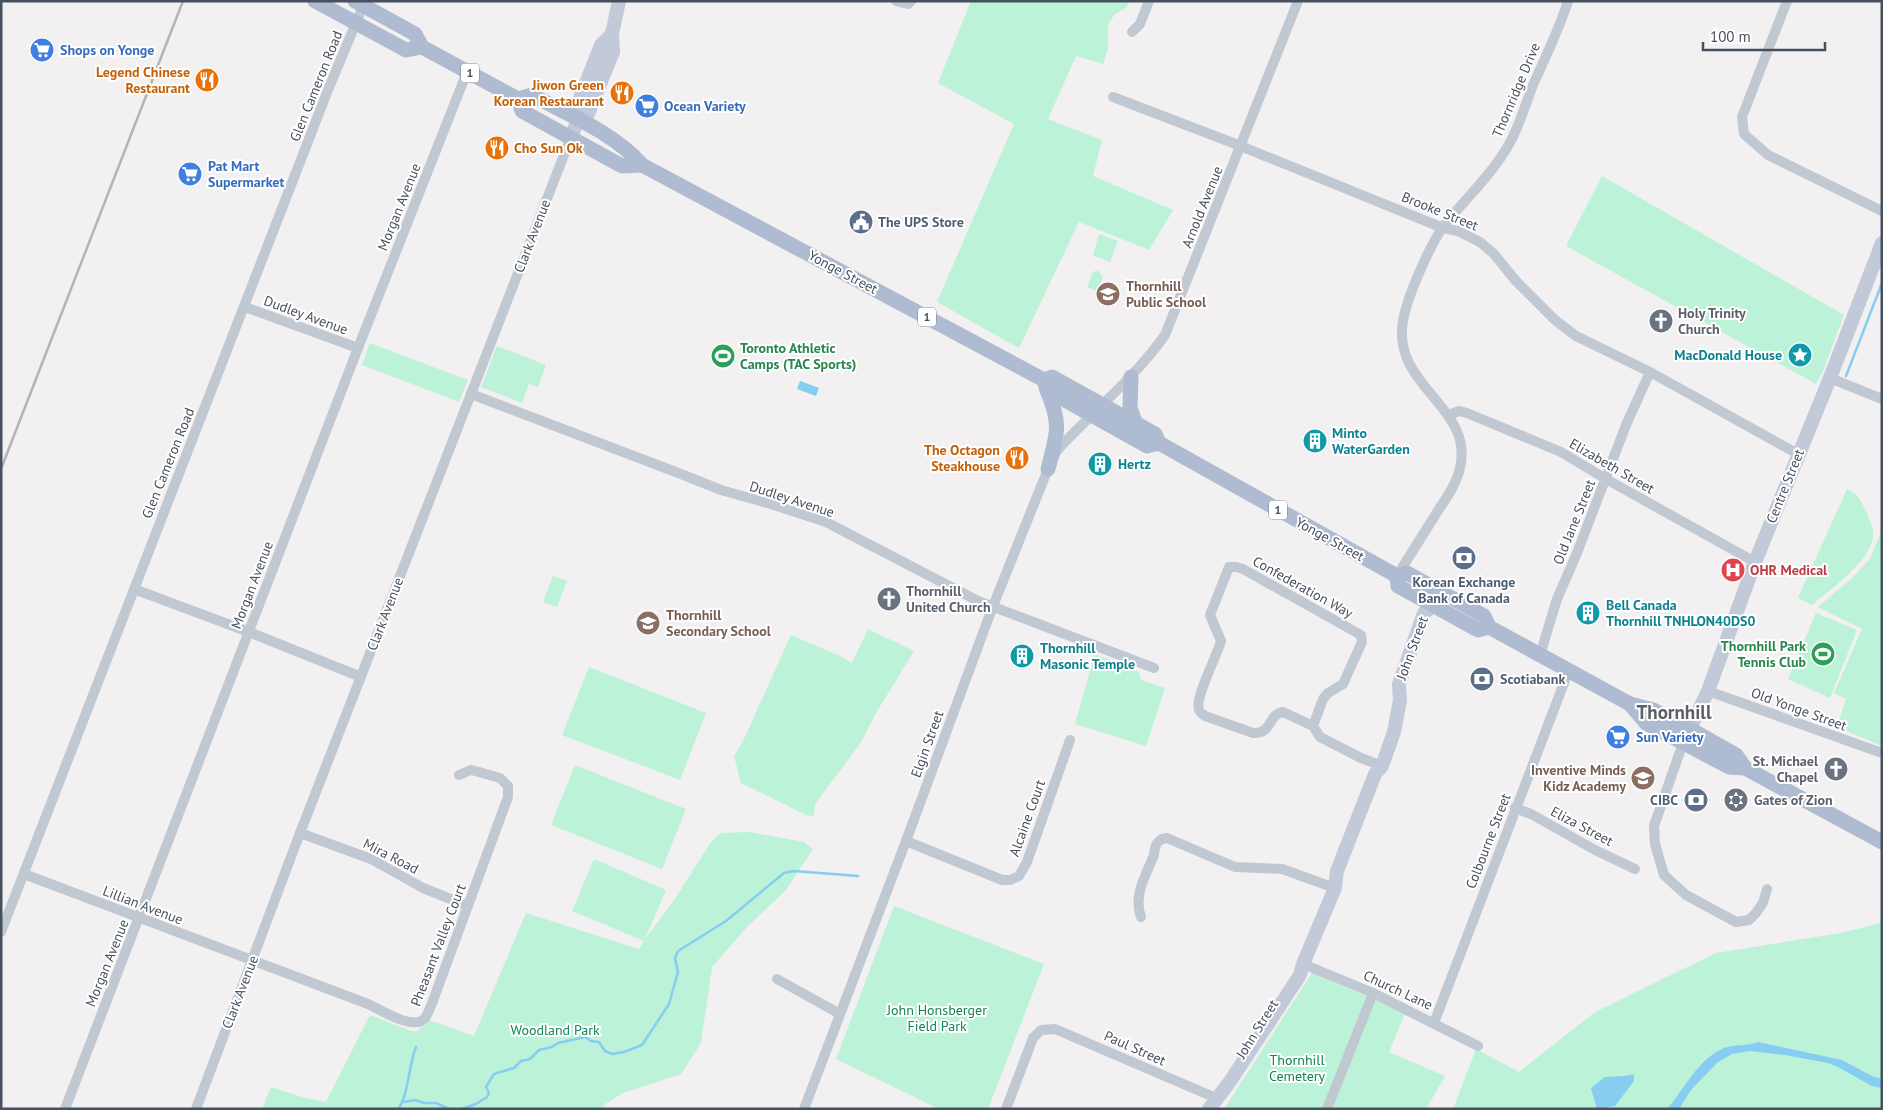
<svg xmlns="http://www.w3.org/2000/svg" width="1883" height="1110" viewBox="0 0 1883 1110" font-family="'PT Sans',sans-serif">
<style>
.green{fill:#bcf2d8}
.water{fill:#87cdf1}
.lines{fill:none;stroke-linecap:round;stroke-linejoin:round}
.stream{stroke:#87cdf1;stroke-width:2.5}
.street{stroke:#c0c8d2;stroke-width:10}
.secondary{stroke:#c2cad9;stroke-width:14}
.primary{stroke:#aebbd0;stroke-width:15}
.rail{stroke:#b2b4ba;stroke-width:2.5}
.labels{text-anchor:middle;stroke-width:4;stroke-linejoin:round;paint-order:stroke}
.shield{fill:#fff;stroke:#7e848e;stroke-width:1}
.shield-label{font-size:12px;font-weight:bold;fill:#47505e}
.shop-label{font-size:14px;font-weight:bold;fill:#366cbe;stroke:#fff;text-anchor:start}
.food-label{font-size:14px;font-weight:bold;fill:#c56008;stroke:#fff;text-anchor:end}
.street-label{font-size:14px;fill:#47505e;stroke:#fff}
.service-label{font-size:14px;font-weight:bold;fill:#4e5e75;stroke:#fff;text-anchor:start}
.education-label{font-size:14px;font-weight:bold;fill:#785e54;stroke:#fff;text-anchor:start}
.worship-label{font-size:14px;font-weight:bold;fill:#5b616d;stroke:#fff;text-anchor:start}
.leisure-label{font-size:14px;font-weight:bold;fill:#27864d;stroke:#fff;text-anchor:start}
.culture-label{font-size:14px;font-weight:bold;fill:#0d838f;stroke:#fff;text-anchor:start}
.health-label{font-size:14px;font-weight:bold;fill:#be3a42;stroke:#fff;text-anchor:start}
.park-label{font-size:14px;fill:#13845a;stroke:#fff}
.district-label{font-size:19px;font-weight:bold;fill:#5c5f65;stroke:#fff}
</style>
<rect width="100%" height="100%" fill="#f2f0f0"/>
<g class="green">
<polygon points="971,1 1130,1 1127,7 1115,14 1108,24 1108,49 1103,64 1076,56 1048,119 1102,140 1093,176 1173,210 1149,250 1079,222 1019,348 937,302 1014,124 938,83"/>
<polygon points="1602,176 1844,315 1823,371 1816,384 1566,246"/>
<polygon points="1099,234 1118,241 1110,262 1093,255"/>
<polygon points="1098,270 1103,277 1097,291 1087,287 1093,272"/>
<polygon points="370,343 468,380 459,402 362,365"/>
<polygon points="497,346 546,365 538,387 529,384 522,403 481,387"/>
<path d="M1847,489C1859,494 1860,500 1866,511C1869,518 1873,526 1873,533C1874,560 1831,588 1812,605L1798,598Z"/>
<polygon points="1882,530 1882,746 1837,727 1846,699 1834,693 1862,629 1818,607 1850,580 1869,560"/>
<polygon points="553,576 567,581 557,607 543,602"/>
<polygon points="1816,613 1857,630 1830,698 1788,679"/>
<polygon points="868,629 914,651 876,713 860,744 815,804 814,816 806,815 741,783 734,756 743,741 791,635 840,656 852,663"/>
<polygon points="1095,654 1139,672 1141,680 1165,688 1146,746 1075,724"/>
<polygon points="589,667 706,713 680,780 562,735"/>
<polygon points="575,765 686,809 662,869 551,825"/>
<polygon points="749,832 804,842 813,849 785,891 747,927 712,967 701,1043 681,1074 623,1093 605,1104 603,1109 262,1109 271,1087 305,1098 326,1102 370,1015 411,1031 417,1031 429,1020 474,1036 526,913 639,949 644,941 572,911 594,859 666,890 645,939 673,902 711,842 721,833"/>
<polygon points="894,906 1044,964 988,1109 939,1109 836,1059"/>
<polygon points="1882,921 1882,1109 1453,1109 1476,1049 1519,1072 1595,1012 1716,953 1841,933 1877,924"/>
<polygon points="1312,973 1366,996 1323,1109 1224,1109"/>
<polygon points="1373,999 1405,1013 1389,1052 1445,1076 1426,1109 1333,1109"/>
</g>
<g class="water">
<polygon points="800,381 819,388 816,396 797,389"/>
<path d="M1758,1042L1842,1060L1872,1076L1882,1079V1088L1872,1086L1838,1067L1828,1063L1785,1055L1750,1051L1732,1054L1718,1062L1691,1090L1679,1109H1667C1684,1090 1696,1062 1720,1050C1732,1043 1746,1047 1758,1042Z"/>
<polygon points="1634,1074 1634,1081 1615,1106 1597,1109 1591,1088 1605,1077 1625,1076"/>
</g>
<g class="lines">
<g class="stream">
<polyline points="1846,376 1882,283"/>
<polyline points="403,1102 415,1100 424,1103 436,1103 449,1109"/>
<path d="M398,1109C408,1097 409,1064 416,1047"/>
<polyline points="461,1109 476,1104 487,1097 489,1093 486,1087 494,1074 514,1068 521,1061 530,1059 539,1050 552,1047 558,1043 585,1037 591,1041 599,1042 605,1051 612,1054 624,1052 642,1045 669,1004 678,972 675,958 678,951 726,921 784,873 794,871 858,876"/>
</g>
<g class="street">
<polyline points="896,1 908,4 911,1"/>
<polyline points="1787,1 1742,117 1744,134 1768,155 1882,211"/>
<polyline points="1132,32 1140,24 1149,1"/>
<polyline points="1113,97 1233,143 1443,228 1458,231 1480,242 1494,254 1516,281 1555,320 1576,336 1650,372 1798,454"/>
<polyline points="245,307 358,348"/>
<polyline points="1830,378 1882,399"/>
<polyline points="471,394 681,474 721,490 774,505 826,522 978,601 1154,668"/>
<polyline points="1449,415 1459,411 1467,413 1561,452 1606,479 1755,562"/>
<path d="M1397,576C1411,554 1425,531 1439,509C1447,497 1455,486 1459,472C1478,407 1391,388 1403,321C1407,297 1429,247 1443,227C1462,202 1486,181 1503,154C1517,134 1524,108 1533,85C1545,58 1559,30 1568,1"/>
<polyline points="134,589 249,632 361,677"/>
<polyline points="1540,655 1557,599 1577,553 1626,425 1650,372"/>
<polyline points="1708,691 1882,753"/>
<path d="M1313,726L1323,699L1328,693L1343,684L1362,642L1361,635L1243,569L1236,567H1229L1210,615L1221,641C1217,656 1194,699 1199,710C1200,713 1203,714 1205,716L1253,733C1273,734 1267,715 1283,712L1313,726L1320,737L1361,758L1382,766"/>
<polyline points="1683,743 1654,826 1655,844 1664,875 1686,895 1736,922 1749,920 1756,913 1763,903 1767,889"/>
<polyline points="1515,808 1531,814 1595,850 1635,869"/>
<polyline points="300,833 371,859 423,888 468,906"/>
<polyline points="906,841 1002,880 1010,880 1019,876 1027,862 1070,740"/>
<path d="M24,874L368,1004C381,1010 410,1029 423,1020C427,1017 429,1010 431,1006L508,797V786L500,778L479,772L471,770L459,775"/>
<path d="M1141,917C1133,895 1146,875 1154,855C1155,845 1157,839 1167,838L1235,867L1282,869L1335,888"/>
<polyline points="1,932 328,90 363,6"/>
<polyline points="1303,964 1373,993 1478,1046"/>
<polyline points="777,979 840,1014"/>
<polyline points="1434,1023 1569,670"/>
<polyline points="65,1109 358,348 467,72"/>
<polyline points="196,1109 300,833 571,137"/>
<path d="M804,1109L906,841L993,606L1048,469L1056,452L1063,444C1098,407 1136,376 1165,335L1298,1"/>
<polyline points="1006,1109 1033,1038 1041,1030 1055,1029 1216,1098"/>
<polyline points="1327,1109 1373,993"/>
</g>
<g class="secondary">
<polyline points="578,120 588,114 613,52 612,34 619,1"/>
<polyline points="571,137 578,120 577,106 601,45 612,34"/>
<polyline points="1685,739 1708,691 1755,562 1830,378 1882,243"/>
<polyline points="1209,1109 1229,1083 1300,975 1303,964 1335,888 1337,871 1375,774 1382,766 1394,732 1400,700 1399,684 1424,613 1434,605"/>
</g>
<g class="primary">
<polyline points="315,1 406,50 422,47"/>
<path d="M355,1L415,34L422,47L518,99L532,95C569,115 614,133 642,165L1044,380L1047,390L1147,446L1159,443"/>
<polyline points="518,99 522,111 622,166 642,165"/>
<polyline points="1131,377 1130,407 1135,422"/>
<polyline points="1044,380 1052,377 1155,434 1159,443 1397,576 1407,573 1484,616 1489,627 1630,704 1653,710 1690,729 1736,755 1745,768"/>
<path d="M1047,390C1062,426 1057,433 1048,469"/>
<polyline points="1397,576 1398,586 1478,630 1489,627"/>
<polyline points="1630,704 1646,723 1669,735 1729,767 1745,768 1882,842"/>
</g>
<polyline class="rail" points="1,469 183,1"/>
</g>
<defs>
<symbol id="supermarket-disc" viewBox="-11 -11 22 22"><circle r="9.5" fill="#3f7fe0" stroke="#fff"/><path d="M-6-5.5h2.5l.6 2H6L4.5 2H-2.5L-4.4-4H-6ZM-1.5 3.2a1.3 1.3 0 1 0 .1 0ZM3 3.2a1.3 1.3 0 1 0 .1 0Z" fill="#fff"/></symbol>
<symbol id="restaurant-disc" viewBox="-11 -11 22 22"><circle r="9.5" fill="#e8710a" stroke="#fff"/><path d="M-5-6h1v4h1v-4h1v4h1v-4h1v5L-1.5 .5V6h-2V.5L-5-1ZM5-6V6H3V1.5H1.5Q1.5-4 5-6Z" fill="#fff"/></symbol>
<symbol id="civic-disc" viewBox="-11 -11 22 22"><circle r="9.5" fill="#5c6f8a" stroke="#fff"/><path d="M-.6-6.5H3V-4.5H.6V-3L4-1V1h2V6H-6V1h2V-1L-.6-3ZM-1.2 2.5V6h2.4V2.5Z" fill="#fff"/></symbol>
<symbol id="school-disc" viewBox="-11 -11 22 22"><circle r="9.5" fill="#8d6e63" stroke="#fff"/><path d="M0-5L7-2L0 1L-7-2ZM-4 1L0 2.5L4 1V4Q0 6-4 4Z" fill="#fff"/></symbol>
<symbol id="church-disc" viewBox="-11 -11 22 22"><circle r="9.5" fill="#6b7280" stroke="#fff"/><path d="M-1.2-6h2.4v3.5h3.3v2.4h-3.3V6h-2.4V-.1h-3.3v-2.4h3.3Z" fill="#fff"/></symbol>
<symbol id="sight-disc" viewBox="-11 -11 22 22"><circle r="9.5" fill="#0f9aa8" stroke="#fff"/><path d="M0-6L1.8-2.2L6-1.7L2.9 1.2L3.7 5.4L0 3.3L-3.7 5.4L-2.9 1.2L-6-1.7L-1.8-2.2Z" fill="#fff"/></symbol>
<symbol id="stadium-disc" viewBox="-11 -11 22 22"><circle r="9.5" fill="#2e9e5b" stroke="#fff"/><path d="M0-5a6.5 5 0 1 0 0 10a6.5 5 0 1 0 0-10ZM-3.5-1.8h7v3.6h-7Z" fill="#fff"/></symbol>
<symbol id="building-disc" viewBox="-11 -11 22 22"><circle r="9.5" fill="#0f9aa8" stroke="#fff"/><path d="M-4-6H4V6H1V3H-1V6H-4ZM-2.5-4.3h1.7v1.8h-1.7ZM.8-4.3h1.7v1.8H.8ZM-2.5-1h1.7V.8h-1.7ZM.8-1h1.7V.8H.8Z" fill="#fff"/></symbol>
<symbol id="bank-disc" viewBox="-11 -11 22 22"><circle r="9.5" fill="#5c6f8a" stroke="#fff"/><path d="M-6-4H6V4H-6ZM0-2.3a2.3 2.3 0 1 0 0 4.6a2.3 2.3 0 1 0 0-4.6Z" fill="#fff"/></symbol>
<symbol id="hospital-disc" viewBox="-11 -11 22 22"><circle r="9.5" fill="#e0444e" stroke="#fff"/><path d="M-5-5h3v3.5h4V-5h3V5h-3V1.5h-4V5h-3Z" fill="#fff"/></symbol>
<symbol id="synagogue-disc" viewBox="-11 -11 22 22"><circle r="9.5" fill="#6b7280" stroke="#fff"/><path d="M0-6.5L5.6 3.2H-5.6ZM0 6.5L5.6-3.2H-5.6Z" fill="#fff"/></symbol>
</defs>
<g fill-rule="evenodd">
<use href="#supermarket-disc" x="28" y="36" width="28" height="28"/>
<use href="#restaurant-disc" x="193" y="66" width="28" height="28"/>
<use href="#restaurant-disc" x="608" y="79" width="28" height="28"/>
<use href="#supermarket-disc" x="633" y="92" width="28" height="28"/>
<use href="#restaurant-disc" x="483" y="134" width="28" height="28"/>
<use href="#supermarket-disc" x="176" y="160" width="28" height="28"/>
<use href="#civic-disc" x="847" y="208" width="28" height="28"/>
<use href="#school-disc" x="1094" y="280" width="28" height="28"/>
<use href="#church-disc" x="1647" y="307" width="28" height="28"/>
<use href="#sight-disc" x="1786" y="341" width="28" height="28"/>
<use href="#stadium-disc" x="709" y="342" width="28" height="28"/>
<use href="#building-disc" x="1301" y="427" width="28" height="28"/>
<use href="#restaurant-disc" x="1003" y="444" width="28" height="28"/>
<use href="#building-disc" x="1086" y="450" width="28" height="28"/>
<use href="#bank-disc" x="1450" y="544" width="28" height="28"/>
<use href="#hospital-disc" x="1719" y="556" width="28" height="28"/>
<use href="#church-disc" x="875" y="585" width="28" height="28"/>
<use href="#building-disc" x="1574" y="599" width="28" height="28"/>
<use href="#school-disc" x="634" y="609" width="28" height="28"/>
<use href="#stadium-disc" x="1809" y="640" width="28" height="28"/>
<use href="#building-disc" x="1008" y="642" width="28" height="28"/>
<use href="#bank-disc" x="1468" y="665" width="28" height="28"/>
<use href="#supermarket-disc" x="1604" y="723" width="28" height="28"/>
<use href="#church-disc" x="1822" y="755" width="28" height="28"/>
<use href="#school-disc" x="1629" y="764" width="28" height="28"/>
<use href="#bank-disc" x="1682" y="786" width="28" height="28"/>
<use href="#synagogue-disc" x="1722" y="786" width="28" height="28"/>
</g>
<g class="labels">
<g class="shield">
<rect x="461" y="63.5" width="18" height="19" rx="4"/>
<rect x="918" y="307.5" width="18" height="19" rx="4"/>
<rect x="1269" y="500.5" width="18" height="19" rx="4"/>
</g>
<g class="shield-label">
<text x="470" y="77">1</text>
<text x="927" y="321">1</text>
<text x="1278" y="514">1</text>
</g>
<g class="shop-label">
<text x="60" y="55">Shops on Yonge</text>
<text x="664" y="111">Ocean Variety</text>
<text x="208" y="171">Pat Mart<tspan x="208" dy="16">Supermarket</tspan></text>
<text x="1636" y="742">Sun Variety</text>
</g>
<g class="food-label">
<text x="190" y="77">Legend Chinese<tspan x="190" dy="16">Restaurant</tspan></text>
<text x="604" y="90">Jiwon Green<tspan x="604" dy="16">Korean Restaurant</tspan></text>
<text x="514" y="153" text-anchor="start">Cho Sun Ok</text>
<text x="1000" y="455">The Octagon<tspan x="1000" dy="16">Steakhouse</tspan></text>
</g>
<g class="street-label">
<text transform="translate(316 86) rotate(-68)" y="5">Glen Cameron Road</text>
<text transform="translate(1516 90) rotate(-67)" y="5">Thornridge Drive</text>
<text transform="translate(399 207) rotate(-68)" y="5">Morgan Avenue</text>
<text transform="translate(1202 207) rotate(-68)" y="5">Arnold Avenue</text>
<text transform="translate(1440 211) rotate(22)" y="5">Brooke Street</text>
<text transform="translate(532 236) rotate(-69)" y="5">Clark Avenue</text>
<text transform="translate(843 272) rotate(28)" y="5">Yonge Street</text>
<text transform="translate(306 315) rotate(20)" y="5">Dudley Avenue</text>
<text transform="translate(168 463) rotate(-68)" y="5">Glen Cameron Road</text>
<text transform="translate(1612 466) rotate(30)" y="5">Elizabeth Street</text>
<text transform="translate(1785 486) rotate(-68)" y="5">Centre Street</text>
<text transform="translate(792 499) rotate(18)" y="5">Dudley Avenue</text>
<text transform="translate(1574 522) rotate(-68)" y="5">Old Jane Street</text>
<text transform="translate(1330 539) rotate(29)" y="5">Yonge Street</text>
<text transform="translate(252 585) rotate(-69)" y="5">Morgan Avenue</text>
<text transform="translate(1303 587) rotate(29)" y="5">Confederation Way</text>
<text transform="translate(385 614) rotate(-69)" y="5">Clark Avenue</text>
<text transform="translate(1412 648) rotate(-70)" y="5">John Street</text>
<text transform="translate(1799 709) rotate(20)" y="5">Old Yonge Street</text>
<text transform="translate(927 744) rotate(-70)" y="5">Elgin Street</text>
<text transform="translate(1027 818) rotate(-70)" y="5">Alcaine Court</text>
<text transform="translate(1582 826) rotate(28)" y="5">Eliza Street</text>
<text transform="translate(1488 841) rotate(-69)" y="5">Colbourne Street</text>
<text transform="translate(391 856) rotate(27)" y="5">Mira Road</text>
<text transform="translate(143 905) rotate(21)" y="5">Lillian Avenue</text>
<text transform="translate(438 945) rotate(-69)" y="5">Pheasant Valley Court</text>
<text transform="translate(107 963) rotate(-68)" y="5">Morgan Avenue</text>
<text transform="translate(1398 990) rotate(25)" y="5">Church Lane</text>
<text transform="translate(240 992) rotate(-69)" y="5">Clark Avenue</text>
<text transform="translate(1257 1029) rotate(-58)" y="5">John Street</text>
<text transform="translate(1135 1048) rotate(24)" y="5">Paul Street</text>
</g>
<g class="service-label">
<text x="878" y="227">The UPS Store</text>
<text x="1464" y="587" text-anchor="middle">Korean Exchange<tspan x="1464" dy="16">Bank of Canada</tspan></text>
<text x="1500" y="684">Scotiabank</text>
<text x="1678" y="805" text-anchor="end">CIBC</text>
</g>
<g class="education-label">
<text x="1126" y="291">Thornhill<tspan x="1126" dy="16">Public School</tspan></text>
<text x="666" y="620">Thornhill<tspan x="666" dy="16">Secondary School</tspan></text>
<text x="1626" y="775" text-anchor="end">Inventive Minds<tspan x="1626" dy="16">Kidz Academy</tspan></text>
</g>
<g class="worship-label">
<text x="1678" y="318">Holy Trinity<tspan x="1678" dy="16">Church</tspan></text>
<text x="906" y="596">Thornhill<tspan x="906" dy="16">United Church</tspan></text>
<text x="1818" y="766" text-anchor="end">St. Michael<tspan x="1818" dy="16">Chapel</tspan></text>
<text x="1754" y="805">Gates of Zion</text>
</g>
<g class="leisure-label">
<text x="740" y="353">Toronto Athletic<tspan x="740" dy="16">Camps (TAC Sports)</tspan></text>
<text x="1806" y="651" text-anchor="end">Thornhill Park<tspan x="1806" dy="16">Tennis Club</tspan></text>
</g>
<g class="culture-label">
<text x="1782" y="360" text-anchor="end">MacDonald House</text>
<text x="1332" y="438">Minto<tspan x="1332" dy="16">WaterGarden</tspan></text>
<text x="1118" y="469">Hertz</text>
<text x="1606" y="610">Bell Canada<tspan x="1606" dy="16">Thornhill TNHLON40DS0</tspan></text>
<text x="1040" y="653">Thornhill<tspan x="1040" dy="16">Masonic Temple</tspan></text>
</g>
<g class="health-label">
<text x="1750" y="575">OHR Medical</text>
</g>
<g class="park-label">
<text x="937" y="1015">John Honsberger<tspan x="937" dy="16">Field Park</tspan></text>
<text x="555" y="1035">Woodland Park</text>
<text x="1297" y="1065">Thornhill<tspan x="1297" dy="16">Cemetery</tspan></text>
</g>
<g class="district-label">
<text x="1674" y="719">Thornhill</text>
</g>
</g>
<rect width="1883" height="1110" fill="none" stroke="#47505e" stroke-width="5"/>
<path d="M1703 42v8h122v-8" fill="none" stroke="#47505e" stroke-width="2.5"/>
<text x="1710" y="42" font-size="15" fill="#47505e" stroke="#ffffff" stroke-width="4" paint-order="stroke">100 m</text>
</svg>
